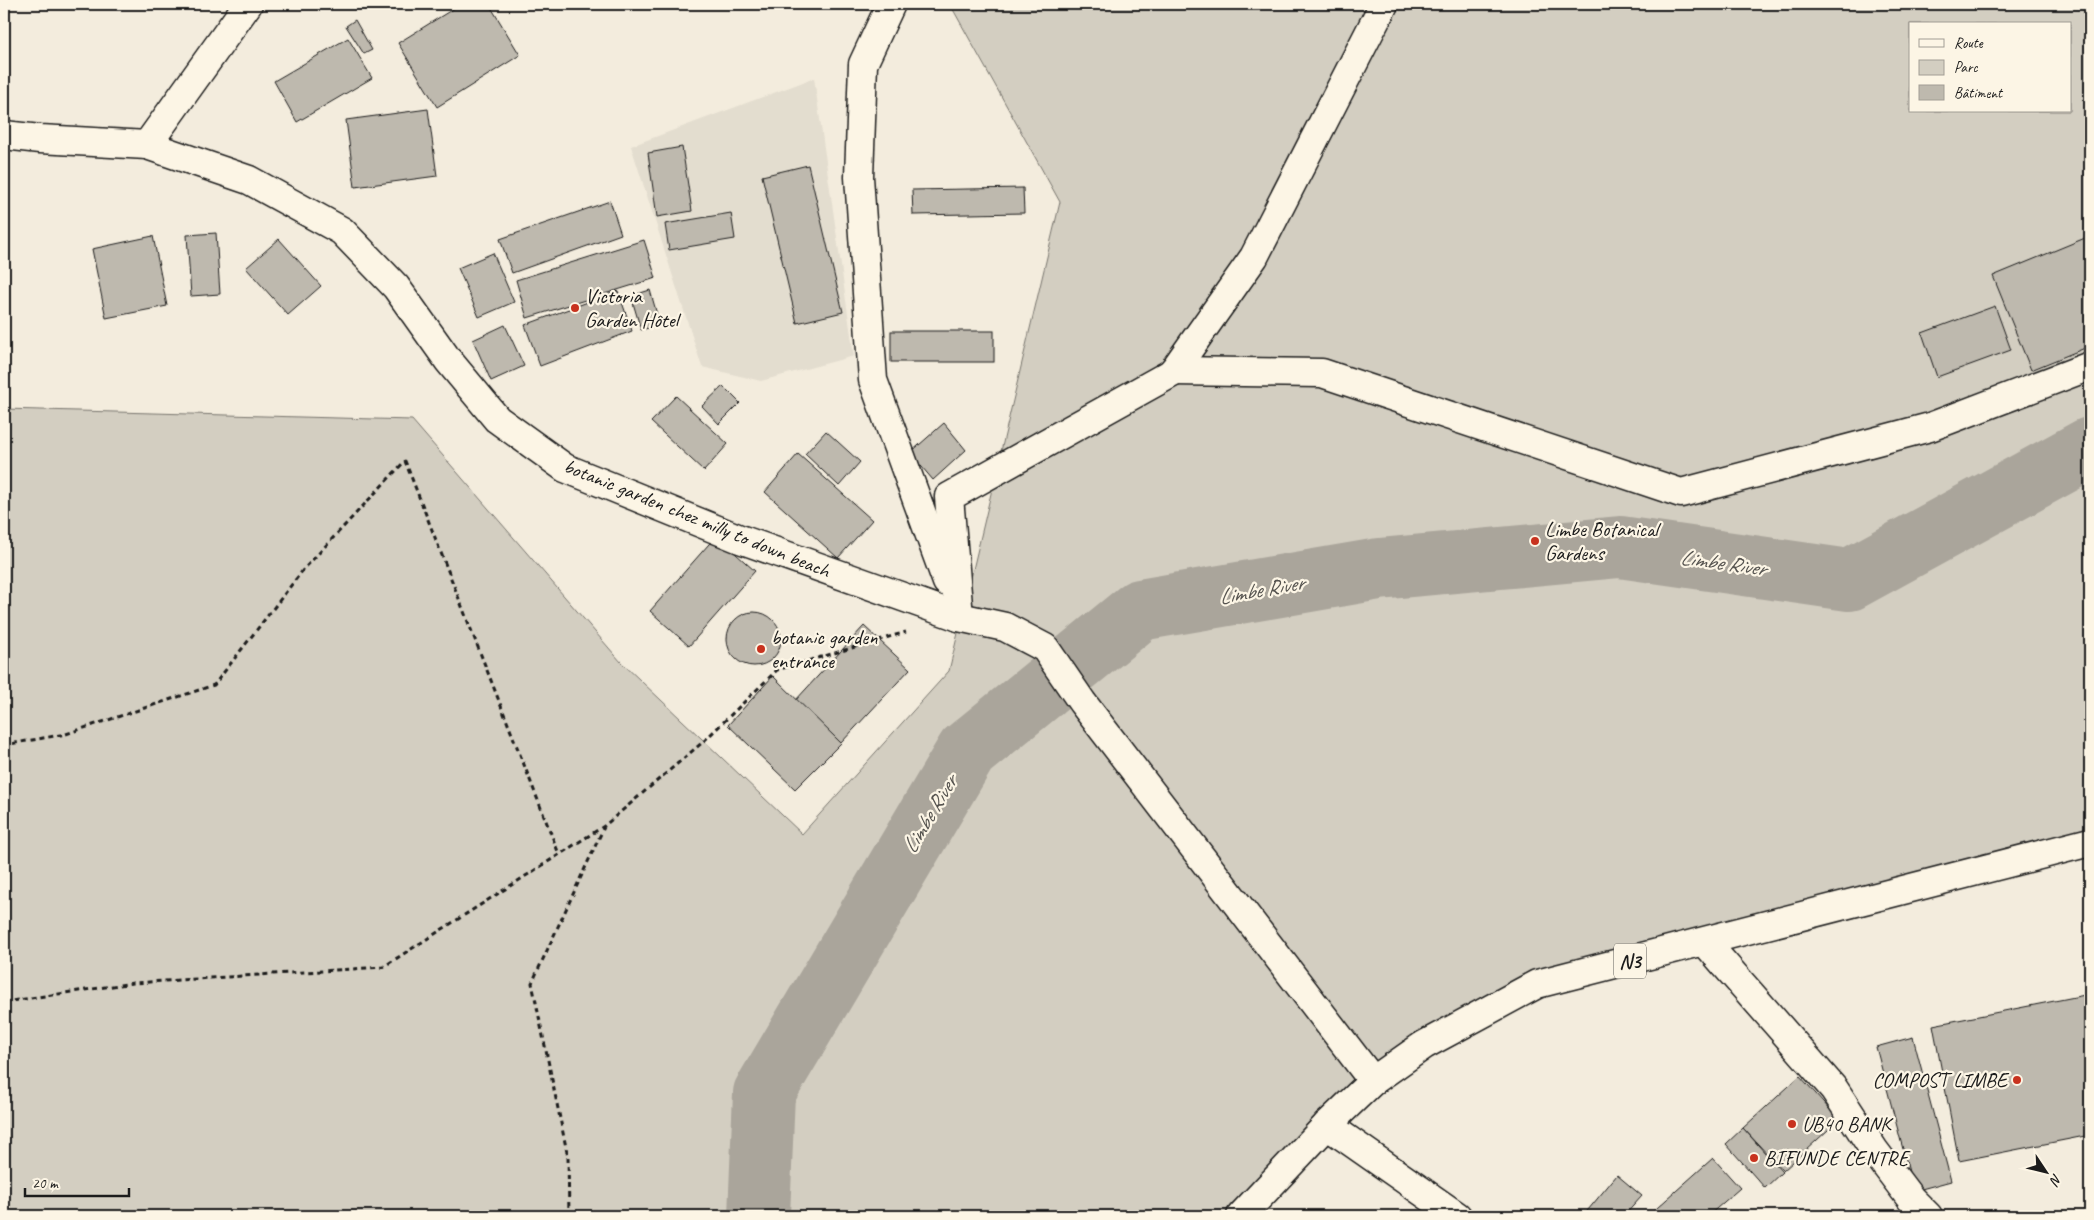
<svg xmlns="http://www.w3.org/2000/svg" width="2094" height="1220" viewBox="0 0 2094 1220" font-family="Caveat,sans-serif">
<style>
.built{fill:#e3ddcf}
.green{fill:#d3cec1;stroke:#78756e;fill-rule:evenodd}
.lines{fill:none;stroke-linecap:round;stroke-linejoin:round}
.river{stroke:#aaa59b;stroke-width:62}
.building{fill:#beb9ae;stroke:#1c1c1c}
.minor-casing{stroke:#1c1c1c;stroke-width:31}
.highway-casing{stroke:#1c1c1c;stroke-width:31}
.path{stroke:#1c1c1c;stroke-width:3;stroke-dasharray:5 4;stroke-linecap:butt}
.minor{stroke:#fcf5e5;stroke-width:28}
.highway{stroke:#fcf5e5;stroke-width:28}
.poi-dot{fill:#c8321e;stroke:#fcf5e5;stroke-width:2}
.labels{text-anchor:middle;stroke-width:4.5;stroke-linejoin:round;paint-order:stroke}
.shield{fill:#fcf5e5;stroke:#5f5d58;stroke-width:1}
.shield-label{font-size:20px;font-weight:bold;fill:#1c1c1c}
.poi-label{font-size:21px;fill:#1c1c1c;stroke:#fcf5e5;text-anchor:start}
.street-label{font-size:21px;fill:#1c1c1c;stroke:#fcf5e5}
.water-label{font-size:22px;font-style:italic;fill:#55534f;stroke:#fcf5e5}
</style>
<rect width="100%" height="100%" fill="#f3ecdd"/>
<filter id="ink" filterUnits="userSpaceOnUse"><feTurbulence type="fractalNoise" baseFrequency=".02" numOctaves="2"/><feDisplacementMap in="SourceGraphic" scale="10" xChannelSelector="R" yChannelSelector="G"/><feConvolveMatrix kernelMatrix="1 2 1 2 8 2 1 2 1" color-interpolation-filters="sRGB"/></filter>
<g filter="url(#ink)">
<polygon class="built" points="814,78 854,356 761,381 702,367 631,146"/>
<path class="green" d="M950,4H2090V833L1527,985L1372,1066L1235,1216H4V409L412,420L621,662L802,834L949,671L1060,202ZM1910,24H2070V111H1910Z"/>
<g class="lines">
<polyline class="river" points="759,1216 764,1093 967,751 1140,610 1379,569 1620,547 1849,580 2090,448"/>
</g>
<g class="building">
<polygon points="461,4 489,4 520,55 437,107 398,43"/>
<polygon points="355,20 372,50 364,54 346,26"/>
<polygon points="348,38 372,78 297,122 274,81"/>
<polygon points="428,109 437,176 355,187 346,120"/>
<polygon points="682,147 692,211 657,217 648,153"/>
<polygon points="808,165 843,312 797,323 762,176"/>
<polygon points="1023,188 1024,213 913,215 912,190"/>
<polygon points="610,201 621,234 512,273 500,239"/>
<polygon points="731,213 735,239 669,250 665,224"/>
<polygon points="216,233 220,294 191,296 187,235"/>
<polygon points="153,236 167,306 106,318 92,249"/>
<polygon points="2090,236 2090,346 2031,370 1993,276"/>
<polygon points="279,239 321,286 288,315 246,268"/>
<polygon points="644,240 656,278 527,318 516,280"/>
<polygon points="493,253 514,302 479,317 458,268"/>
<polygon points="650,290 660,325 641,330 631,296"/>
<polygon points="618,291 632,331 540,366 525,325"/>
<polygon points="1995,306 2011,350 1937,377 1922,333"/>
<polygon points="505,325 524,366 491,381 473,340"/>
<rect x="891" y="331" width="103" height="31"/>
<polygon points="723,386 740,403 719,424 702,406"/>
<polygon points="676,396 728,444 704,471 651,422"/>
<polygon points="944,423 966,450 933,480 910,453"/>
<polygon points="826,431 860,462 839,486 805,454"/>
<polygon points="798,454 872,520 838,558 765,492"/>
<polygon points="716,536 755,571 689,646 650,611"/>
<circle cx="754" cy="639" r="27"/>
<polygon points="864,626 910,669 841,743 795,701"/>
<polygon points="773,676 841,743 795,789 728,725"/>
<polygon points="2090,994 2090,1135 1959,1161 1933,1025"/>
<polygon points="1913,1037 1951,1181 1914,1191 1876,1047"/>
<polygon points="1800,1076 1839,1120 1783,1171 1743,1128"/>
<polygon points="1743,1128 1782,1172 1765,1188 1726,1144"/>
<polygon points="1713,1158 1740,1188 1708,1216 1648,1216"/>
<polygon points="1617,1175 1642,1196 1624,1216 1583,1216"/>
</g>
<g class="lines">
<defs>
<g id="minor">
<polyline points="891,4 863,64 859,177 873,380 947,582"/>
<polyline points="4,135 40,139 147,145 249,180 342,231 396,287 448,360 497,419 565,468 740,539 959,617 1005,627 1045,648 1082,702 1373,1081"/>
<polyline points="147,145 248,4"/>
<polyline points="1173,371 1322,373 1681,493 1930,427 2090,366"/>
<polyline points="959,617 949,497 1172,373 1254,257 1384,4"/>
<polyline points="1705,942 1834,1089 1874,1150 1911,1199 1928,1216"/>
<polyline points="1327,1125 1457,1216"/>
</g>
<polyline id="highway" points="1241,1216 1327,1125 1373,1081 1424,1045 1537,984 2090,842"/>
</defs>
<use href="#minor" class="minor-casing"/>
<use href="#highway" class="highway-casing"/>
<g class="path">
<polyline points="4,745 66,734 214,685 303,570 405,461 559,854"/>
<polyline points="4,1002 133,983 383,967 604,826 704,741 777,670 906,632"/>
<polyline points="569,1216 568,1157 532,983 604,827"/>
</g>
<use href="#minor" class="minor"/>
<use href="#highway" class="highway"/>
</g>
</g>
<g class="poi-dot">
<circle cx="575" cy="308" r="5"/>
<circle cx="1535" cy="541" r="5"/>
<circle cx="761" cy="649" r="5"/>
<circle cx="2017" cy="1080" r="5"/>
<circle cx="1792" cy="1124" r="5"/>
<circle cx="1754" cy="1158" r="5"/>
</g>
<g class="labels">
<rect class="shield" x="1614" y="943.5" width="32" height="35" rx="4"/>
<g class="shield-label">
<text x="1630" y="968">N3</text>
</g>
<g class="poi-label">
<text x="585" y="303">Victoria<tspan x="585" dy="24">Garden Hôtel</tspan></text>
<text x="1545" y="536">Limbe Botanical<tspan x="1545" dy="24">Gardens</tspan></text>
<text x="771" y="644">botanic garden<tspan x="771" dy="24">entrance</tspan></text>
<text x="2007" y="1087" text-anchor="end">COMPOST LIMBE</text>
<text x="1802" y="1131">UB40 BANK</text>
<text x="1764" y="1165">BIFUNDE CENTRE</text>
</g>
<g class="street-label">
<text transform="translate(697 518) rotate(22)" y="7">botanic garden chez milly to down beach</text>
</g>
<g class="water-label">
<text transform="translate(1723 562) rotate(8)" y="8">Limbe River</text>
<text transform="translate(1261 589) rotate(-10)" y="8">Limbe River</text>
<text transform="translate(929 814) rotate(-59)" y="8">Limbe River</text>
</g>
</g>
<rect width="2094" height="1220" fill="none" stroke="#fcf5e5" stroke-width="20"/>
<rect x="10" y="10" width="2074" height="1200" fill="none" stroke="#1c1c1c" stroke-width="2" filter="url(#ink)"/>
<rect x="1909" y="22" width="162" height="90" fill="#fcf5e5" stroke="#a29e95"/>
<rect x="1919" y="39" width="25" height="8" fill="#fcf5e5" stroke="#a29e95"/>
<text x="1954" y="48" font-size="15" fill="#1c1c1c">Route</text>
<rect x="1919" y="60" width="25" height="15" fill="#d3cec1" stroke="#a29e95"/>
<text x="1954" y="72" font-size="15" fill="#1c1c1c">Parc</text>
<rect x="1919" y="85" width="25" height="15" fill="#beb9ae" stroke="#a29e95"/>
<text x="1954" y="98" font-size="15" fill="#1c1c1c">Bâtiment</text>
<g transform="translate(2046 1172) rotate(125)" stroke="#fcf5e5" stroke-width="4" paint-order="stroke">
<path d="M0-4L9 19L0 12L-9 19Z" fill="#1c1c1c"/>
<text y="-8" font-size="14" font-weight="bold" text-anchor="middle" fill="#1c1c1c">N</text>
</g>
<path d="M25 1188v8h104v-8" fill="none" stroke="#1c1c1c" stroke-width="2.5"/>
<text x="32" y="1188" font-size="15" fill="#1c1c1c" stroke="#fcf5e5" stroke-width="4" paint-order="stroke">20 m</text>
</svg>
